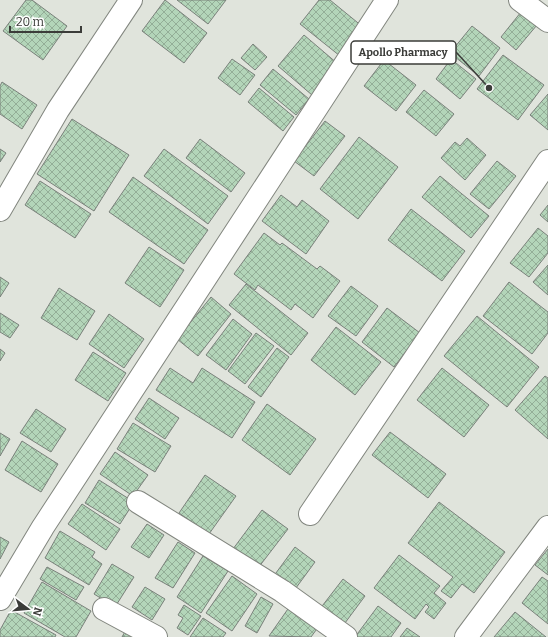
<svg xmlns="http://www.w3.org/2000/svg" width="548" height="637" viewBox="0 0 548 637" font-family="Bitter,serif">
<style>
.building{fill:url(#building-cross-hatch);stroke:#7a817b}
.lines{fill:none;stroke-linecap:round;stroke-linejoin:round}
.minor-casing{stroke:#82867f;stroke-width:24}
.minor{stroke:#fff;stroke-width:22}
.leader{fill:none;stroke:#3b3c39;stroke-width:1.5}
.callout-dot{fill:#3b3c39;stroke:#fff;stroke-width:1.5}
.callout{fill:#fff;stroke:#3b3c39;stroke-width:1.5}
.callout-label{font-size:11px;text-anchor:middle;font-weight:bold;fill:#3b3c39}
</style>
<defs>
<pattern id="building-cross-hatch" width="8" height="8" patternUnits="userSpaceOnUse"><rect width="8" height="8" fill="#b3d5b9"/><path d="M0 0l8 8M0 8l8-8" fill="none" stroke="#93ae97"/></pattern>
</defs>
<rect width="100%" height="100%" fill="#e0e4dc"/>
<g class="building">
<polygon points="26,0 32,0 67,26 43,60 3,31"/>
<polygon points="165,0 207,33 184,63 142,31"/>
<polygon points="177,0 226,0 208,24"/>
<polygon points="319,0 330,0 363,27 340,56 300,24"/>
<polygon points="521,12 537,25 516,50 501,37"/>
<polygon points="472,26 500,48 479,76 450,53"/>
<polygon points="304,35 338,64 312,95 278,66"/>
<polygon points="253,44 267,57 255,70 241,58"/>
<polygon points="503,55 544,85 518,120 477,89"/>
<polygon points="232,59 255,75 240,95 218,78"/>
<polygon points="451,59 476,79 460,99 436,79"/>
<polygon points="384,60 416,85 396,111 364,86"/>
<polygon points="273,69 309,99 296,115 260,85"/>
<polygon points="2,82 37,105 22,129 0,114 0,86"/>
<polygon points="259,88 294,117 283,131 248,102"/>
<polygon points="424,90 454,114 436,136 406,112"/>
<polygon points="548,94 548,130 530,115"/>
<polygon points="72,119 129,155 94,211 37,174"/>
<polygon points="325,121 345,136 314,176 294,161"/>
<polygon points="359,137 398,167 358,219 320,189"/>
<polygon points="467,138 486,155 465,180 441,158 455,142 460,146"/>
<polygon points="200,139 245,173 231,192 186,158"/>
<polygon points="0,149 6,153 0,162"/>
<polygon points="164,149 228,196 208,224 144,176"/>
<polygon points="497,161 516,176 489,209 470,194"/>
<polygon points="440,176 489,216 471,238 422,197"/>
<polygon points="133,177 208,230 184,264 109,212"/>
<polygon points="40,181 91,214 75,238 25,205"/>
<polygon points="281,195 297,207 302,200 329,221 306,254 262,221"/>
<polygon points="548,205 548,222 540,215"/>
<polygon points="411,209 465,251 442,281 388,240"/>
<polygon points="538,228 548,236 548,253 529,277 510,263"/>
<polygon points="264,233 280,245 282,243 317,269 320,266 340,281 313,318 295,304 291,310 258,285 255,290 234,274"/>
<polygon points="149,247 184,270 160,307 125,283"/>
<polygon points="548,265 548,295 533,282"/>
<polygon points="0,277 9,283 0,297"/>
<polygon points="509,282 548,312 548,333 532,354 483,316"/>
<polygon points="246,284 308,333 291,355 229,305"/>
<polygon points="351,286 378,306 356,336 328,316"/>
<polygon points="59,288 95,311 77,340 41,318"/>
<polygon points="211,297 231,314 198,356 177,339"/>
<polygon points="387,308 420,333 394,367 362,342"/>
<polygon points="0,313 19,325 10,338 0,332"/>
<polygon points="109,314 144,339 124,368 89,344"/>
<polygon points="477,316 539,367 507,407 444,356"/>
<polygon points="233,319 252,334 226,370 206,355"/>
<polygon points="336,327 381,362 355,395 311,360"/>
<polygon points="256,333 274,346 245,384 228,371"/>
<polygon points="277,348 289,357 261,397 248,387"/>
<polygon points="0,349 5,353 0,361"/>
<polygon points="93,352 126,373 108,401 75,380"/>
<polygon points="170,368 193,383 202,368 255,402 232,438 156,390"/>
<polygon points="442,368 489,405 464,437 417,400"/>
<polygon points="545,376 548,378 548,439 515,410"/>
<polygon points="149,398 179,418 165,439 135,419"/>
<polygon points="267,404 316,439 290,475 242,440"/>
<polygon points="36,409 66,429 51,452 20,433"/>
<polygon points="133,423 171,446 155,472 117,449"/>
<polygon points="390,432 446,474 428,498 372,455"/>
<polygon points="0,433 10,439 0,456"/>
<polygon points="22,441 58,464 41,492 5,470"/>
<polygon points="115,452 148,475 133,496 100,474"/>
<polygon points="205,475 236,496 209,534 179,513"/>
<polygon points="99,480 134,502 120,524 85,503"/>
<polygon points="439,502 505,552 474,593 462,584 451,598 441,591 453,577 408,543"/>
<polygon points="82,504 120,529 106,550 68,524"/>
<polygon points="262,510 288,529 255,572 230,553"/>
<polygon points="147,524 164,535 149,558 131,547"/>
<polygon points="60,531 95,552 92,557 102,564 89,585 45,558"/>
<polygon points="0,537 9,542 0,559"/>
<polygon points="178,542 195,553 173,588 155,578"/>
<polygon points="295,547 315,562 293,592 273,577"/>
<polygon points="548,549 548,575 535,565"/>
<polygon points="399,555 440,586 434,593 446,603 434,619 425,612 429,607 426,604 415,619 374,588"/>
<polygon points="203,556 228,571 201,613 177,597"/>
<polygon points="112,564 134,577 115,607 94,594"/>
<polygon points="47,567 84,587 76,600 40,579"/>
<polygon points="232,576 257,594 232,631 206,613"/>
<polygon points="542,577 548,581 548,624 522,603"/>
<polygon points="343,579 365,596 342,627 319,610"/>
<polygon points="42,582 91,611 76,637 65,637 24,613"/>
<polygon points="145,587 165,599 152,620 132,607"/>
<polygon points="261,597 273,604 257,633 245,626"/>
<polygon points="184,605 201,616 188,635 177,628 183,618 178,615"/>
<polygon points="290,606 319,626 311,637 269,636"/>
<polygon points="378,606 401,623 391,637 355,637"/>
<polygon points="11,610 56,635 55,637 0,637 0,630"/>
<polygon points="515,612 546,637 494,637"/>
<polygon points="203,618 226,633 223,637 190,637"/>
<polygon points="127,628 145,637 122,637"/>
<polygon points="407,628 420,637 400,637"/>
</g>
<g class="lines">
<defs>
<g id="minor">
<polyline points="520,0 548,21"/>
<polyline points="0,210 58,110 131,0"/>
<polyline points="138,502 282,591 346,637"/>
<polyline points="310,514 548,161"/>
<polyline points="0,599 43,527 387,0"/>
<polyline points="104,609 156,637"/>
<polyline points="466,637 548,527"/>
</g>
</defs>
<use href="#minor" class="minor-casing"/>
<use href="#minor" class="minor"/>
</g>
<path class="leader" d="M489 88L456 52"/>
<circle class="callout-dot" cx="489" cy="88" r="4"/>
<rect class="callout" x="351" y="41" width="105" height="23" rx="4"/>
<g class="callout-label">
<text x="403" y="56">Apollo Pharmacy</text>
</g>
<g transform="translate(28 609) rotate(106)" stroke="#ffffff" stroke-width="3" paint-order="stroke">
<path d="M0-3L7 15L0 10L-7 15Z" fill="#3b3c39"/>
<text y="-6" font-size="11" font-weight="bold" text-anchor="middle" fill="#3b3c39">N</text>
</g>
<path d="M10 26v6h71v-6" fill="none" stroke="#3b3c39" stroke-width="2"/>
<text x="16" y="26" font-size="12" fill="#3b3c39" stroke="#ffffff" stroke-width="3" paint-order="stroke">20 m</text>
</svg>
